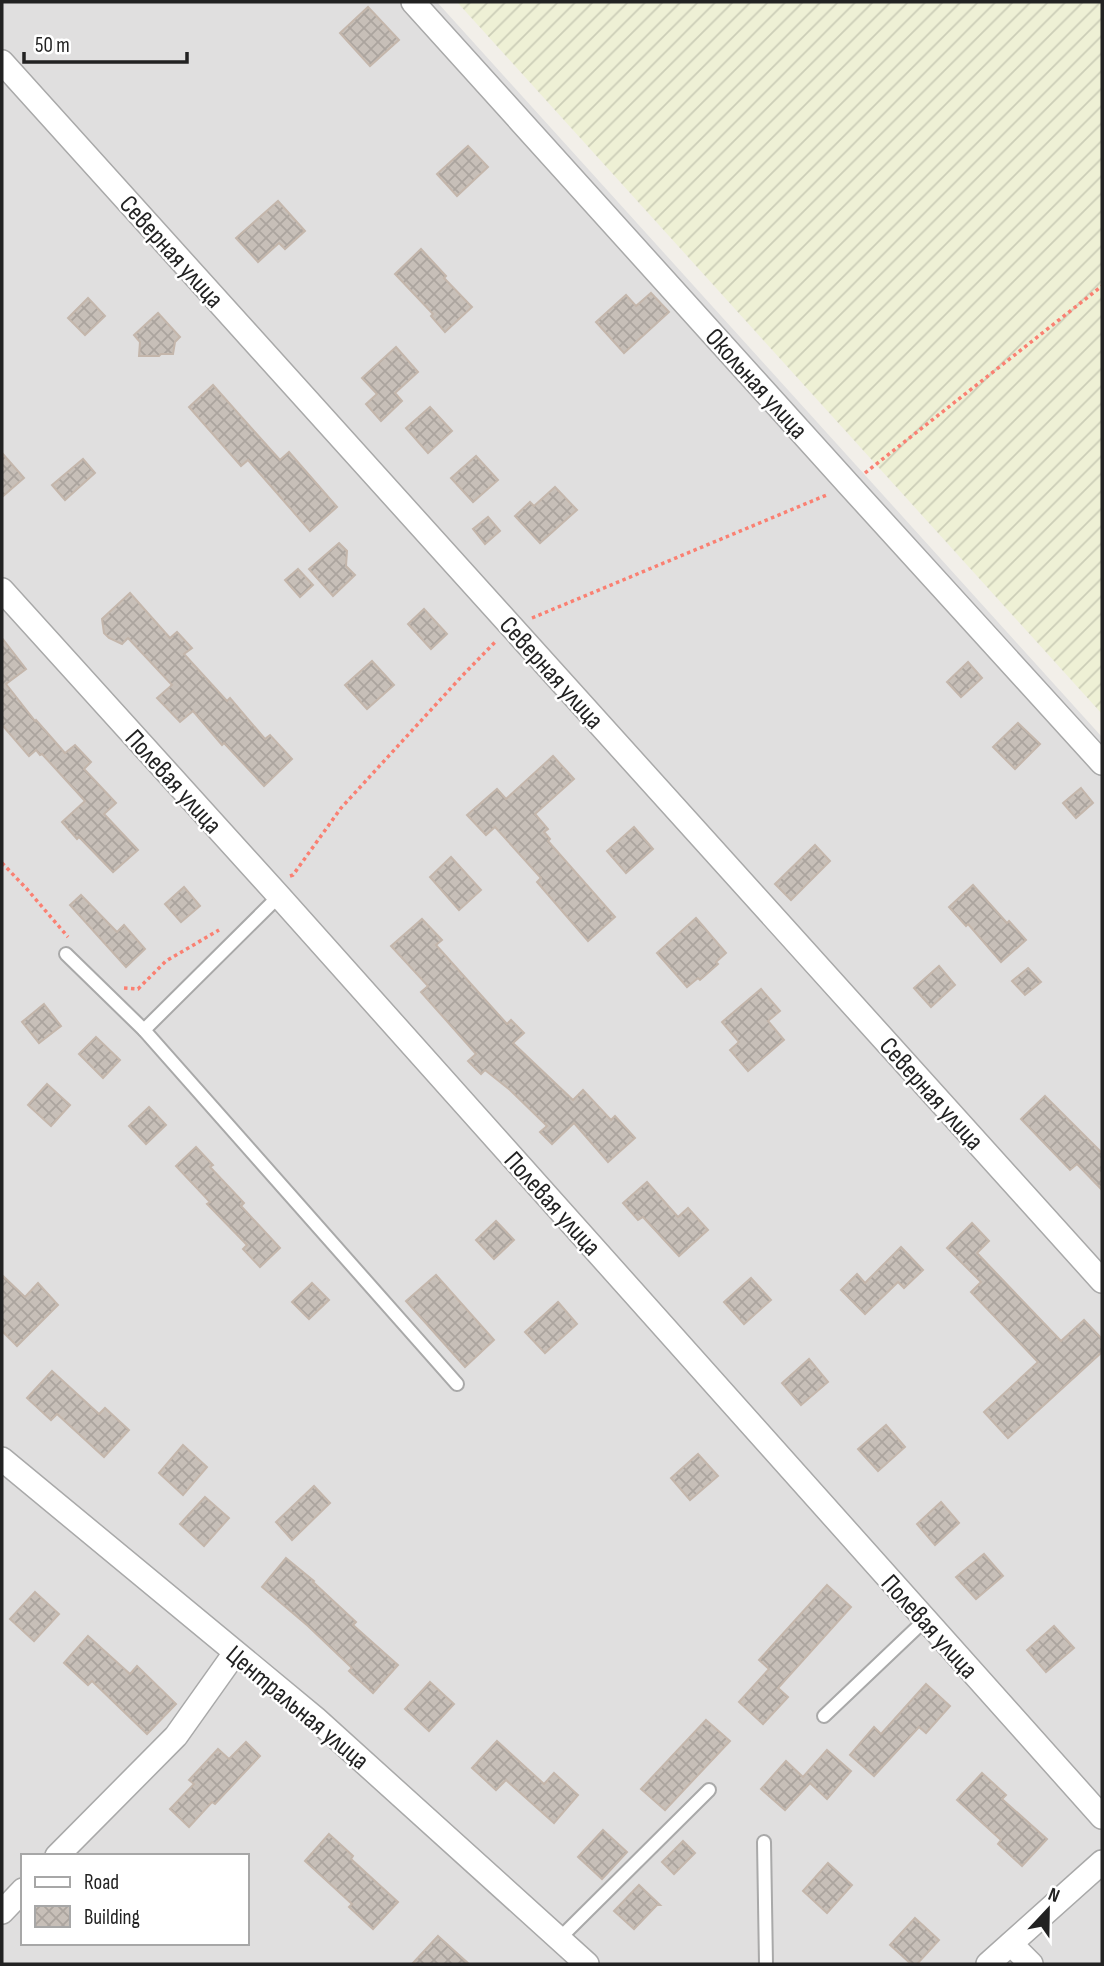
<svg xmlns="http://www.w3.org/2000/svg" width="1104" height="1966" viewBox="0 0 1104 1966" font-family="'Sofia Sans Condensed',sans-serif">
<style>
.residential{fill:#e0dfdf;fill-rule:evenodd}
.farmland{fill:url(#farmland-furrows)}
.building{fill:url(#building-cross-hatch);stroke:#c4b6ab;stroke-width:2}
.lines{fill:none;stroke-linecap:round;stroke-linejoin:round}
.service-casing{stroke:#a9a9a9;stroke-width:16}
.minor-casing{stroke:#a9a9a9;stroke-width:26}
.path{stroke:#fa8072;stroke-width:3.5;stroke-dasharray:3.5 3.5;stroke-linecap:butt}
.service{stroke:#fff;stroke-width:12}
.minor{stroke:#fff;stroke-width:23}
.labels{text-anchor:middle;stroke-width:5;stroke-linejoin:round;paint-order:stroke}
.street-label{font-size:26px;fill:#222;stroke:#fff}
</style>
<defs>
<pattern id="farmland-furrows" width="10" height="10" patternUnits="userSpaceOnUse" patternTransform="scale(1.75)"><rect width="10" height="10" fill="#eef0d5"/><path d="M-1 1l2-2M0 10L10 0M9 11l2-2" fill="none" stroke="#ccceb7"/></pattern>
<pattern id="building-cross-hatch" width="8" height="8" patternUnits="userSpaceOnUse" patternTransform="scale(1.75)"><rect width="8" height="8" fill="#c7bfb8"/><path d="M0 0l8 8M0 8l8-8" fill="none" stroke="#aba49e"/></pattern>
</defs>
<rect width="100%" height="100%" fill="#f2efe9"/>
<path class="residential" d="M2,2H437L1102,737V1964H2ZM23,1856H247V1943H23Z"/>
<polygon class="farmland" points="457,2 1102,2 1102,714"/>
<g class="building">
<polygon points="368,7 399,40 370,66 340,33"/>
<polygon points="468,146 488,167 457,196 437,174"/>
<polygon points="278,201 305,231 285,249 279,243 258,262 236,238"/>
<polygon points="421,249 446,276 444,278 472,307 445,332 431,316 433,314 395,274"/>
<polygon points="651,293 669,312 624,353 596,322 626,295 636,306"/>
<polygon points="88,298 105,316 85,335 68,318"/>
<polygon points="158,313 180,337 175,342 173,354 161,354 159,356 139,356 140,342 134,335"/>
<polygon points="396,347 418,372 395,393 402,401 381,421 366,404 377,394 362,378"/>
<polygon points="213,385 280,460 289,452 337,507 310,531 248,460 241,466 189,407"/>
<polygon points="430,407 452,431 428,453 406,428"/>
<polygon points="2,453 24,478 2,497"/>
<polygon points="476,456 498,480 473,502 451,478"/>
<polygon points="83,459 95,473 65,500 52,485"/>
<polygon points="555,487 577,510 540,543 515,516 530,502 534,506"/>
<polygon points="488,517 500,531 485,544 473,529"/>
<polygon points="339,543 347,551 346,566 355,575 333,596 309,569"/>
<polygon points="298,569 313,585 300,597 285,580"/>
<polygon points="130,593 170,638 177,632 192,648 184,654 227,701 230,698 265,739 270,735 292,759 264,786 224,743 222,745 193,711 180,722 157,698 172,685 128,638 122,644 109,638 104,633 102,619"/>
<polygon points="424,609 447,634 431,649 408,624"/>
<polygon points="2,638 26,669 6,684 35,721 36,720 65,753 75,745 91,762 84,769 116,803 104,814 138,850 113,872 79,837 77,839 62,822 85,801 42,754 40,755 36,750 29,756 2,725"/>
<polygon points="372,661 394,685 367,709 345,685"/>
<polygon points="968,662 982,678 961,697 947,682"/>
<polygon points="1018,723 1040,744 1015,769 993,747"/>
<polygon points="553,756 574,779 535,814 548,829 544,832 550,839 548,841 615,917 588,941 537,882 541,878 495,827 486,835 467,815 497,789 506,799"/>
<polygon points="1081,788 1093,803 1076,818 1063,803"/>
<polygon points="634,827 653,849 626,873 607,851"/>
<polygon points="815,845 830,861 791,900 775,884"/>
<polygon points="451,857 481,890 459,910 430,877"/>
<polygon points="973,885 1007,923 1009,921 1026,940 1001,962 968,924 966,926 949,907"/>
<polygon points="184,887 200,906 181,922 165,904"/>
<polygon points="81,895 117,932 124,925 145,949 126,967 70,905"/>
<polygon points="696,918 726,953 716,962 718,964 700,980 698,978 687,987 657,953"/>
<polygon points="422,919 442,940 436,945 507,1024 511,1020 524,1033 513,1043 573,1100 583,1090 611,1120 615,1116 635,1138 608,1162 574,1123 552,1144 540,1132 547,1126 510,1090 485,1070 481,1074 468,1061 476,1054 421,992 428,986 391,946"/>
<polygon points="939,966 955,985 931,1007 914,988"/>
<polygon points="1028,968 1041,982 1025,995 1012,981"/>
<polygon points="761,989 780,1011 768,1021 784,1040 748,1071 730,1050 739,1042 722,1022"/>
<polygon points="44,1004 61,1026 39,1043 22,1022"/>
<polygon points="96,1037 120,1060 103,1078 79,1054"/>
<polygon points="47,1084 70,1105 51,1126 28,1105"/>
<polygon points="1045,1096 1102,1153 1102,1190 1077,1164 1070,1170 1021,1119"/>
<polygon points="149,1107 166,1125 146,1144 129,1126"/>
<polygon points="196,1147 213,1165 210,1167 244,1203 241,1206 280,1248 260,1267 243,1249 247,1245 207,1204 210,1202 176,1166"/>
<polygon points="647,1182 678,1217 688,1208 708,1230 679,1256 643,1217 638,1220 623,1203"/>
<polygon points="496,1221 514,1240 494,1259 476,1240"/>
<polygon points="972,1223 989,1241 977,1253 1061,1341 1084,1320 1102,1339 1102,1352 1008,1438 984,1412 1038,1362 971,1292 981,1282 947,1248"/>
<polygon points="901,1247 923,1270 904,1288 898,1282 865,1314 841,1290 857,1274 865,1283"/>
<polygon points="2,1275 25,1297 38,1283 58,1305 17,1346 2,1331"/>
<polygon points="436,1275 494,1340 465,1367 406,1301"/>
<polygon points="751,1278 771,1300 744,1324 724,1302"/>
<polygon points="312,1283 329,1300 309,1319 292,1302"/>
<polygon points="558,1302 577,1324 545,1353 525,1332"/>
<polygon points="809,1359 828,1382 801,1405 782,1383"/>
<polygon points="52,1371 99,1414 105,1408 129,1430 104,1457 57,1414 51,1420 27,1398"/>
<polygon points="886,1425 905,1447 878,1471 858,1449"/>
<polygon points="183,1445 207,1467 183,1495 159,1473"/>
<polygon points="698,1454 718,1476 690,1500 671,1478"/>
<polygon points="314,1486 330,1503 292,1540 276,1522"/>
<polygon points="205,1497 229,1518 204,1546 180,1524"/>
<polygon points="941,1502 959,1523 935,1545 917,1524"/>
<polygon points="984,1554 1003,1576 976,1599 956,1577"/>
<polygon points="286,1558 314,1581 313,1582 356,1622 353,1625 398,1665 373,1693 349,1671 352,1668 308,1626 262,1587"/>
<polygon points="827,1585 851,1607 778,1688 788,1697 763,1724 739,1702 769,1669 759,1660"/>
<polygon points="35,1592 59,1614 34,1641 10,1619"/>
<polygon points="1054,1626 1074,1648 1046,1672 1027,1650"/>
<polygon points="88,1636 130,1674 137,1666 176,1704 147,1734 92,1681 88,1685 64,1663"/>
<polygon points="430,1682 454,1704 429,1731 405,1709"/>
<polygon points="926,1684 950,1706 926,1733 919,1727 874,1776 850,1755 874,1727 881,1734"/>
<polygon points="706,1720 730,1741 665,1810 641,1789"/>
<polygon points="497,1741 544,1784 554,1773 578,1795 554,1823 506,1780 496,1790 472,1768"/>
<polygon points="246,1742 260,1756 215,1804 212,1802 189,1827 170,1809 194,1784 189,1780 218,1749 229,1759"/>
<polygon points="827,1750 851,1771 827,1799 810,1783 785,1810 761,1789 786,1761 803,1777"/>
<polygon points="982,1773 1006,1795 1002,1799 1047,1839 1022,1866 998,1844 1001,1840 957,1800"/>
<polygon points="603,1830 627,1852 602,1879 578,1857"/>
<polygon points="329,1834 353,1856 351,1859 398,1902 373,1929 349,1907 352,1904 305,1861"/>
<polygon points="683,1841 695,1853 674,1874 662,1862"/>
<polygon points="828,1863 852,1885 827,1913 803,1891"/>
<polygon points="639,1885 660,1905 657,1905 634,1929 614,1911"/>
<polygon points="915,1918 939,1940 917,1964 911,1964 890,1945"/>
<polygon points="438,1936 469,1964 412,1964"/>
</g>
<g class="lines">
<defs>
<g id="service">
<polyline points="279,896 144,1030 457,1384"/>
<polyline points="66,954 144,1030"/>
<polyline points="824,1716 925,1620"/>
<polyline points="764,1842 766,1964"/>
<polyline points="559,1939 709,1790"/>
</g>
<g id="minor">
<polyline points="413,2 849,485 1102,763"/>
<polyline points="2,62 1102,1281"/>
<polyline points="2,590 279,896 1102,1817"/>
<polyline points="2,1459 315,1718 587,1964"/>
<polyline points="57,1856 176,1736 235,1653"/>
<polyline points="2,1912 23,1890"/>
<polyline points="1011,1944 1031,1964"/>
<polyline points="988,1964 1102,1862"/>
</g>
</defs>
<use href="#service" class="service-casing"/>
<use href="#minor" class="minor-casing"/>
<g class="path">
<polyline points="865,473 1102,286"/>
<polyline points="532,618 829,494"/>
<polyline points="2,863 26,888 68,937"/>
<polyline points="290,876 293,875 341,808 462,676 497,640"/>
<polyline points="124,988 138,989 166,961 219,930"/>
</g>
<use href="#service" class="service"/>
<use href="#minor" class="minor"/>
</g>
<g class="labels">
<g class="street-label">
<text transform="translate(172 251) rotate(48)" y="9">Северная улица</text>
<text transform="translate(757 383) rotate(48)" y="9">Окольная улица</text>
<text transform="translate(552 672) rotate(48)" y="9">Северная улица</text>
<text transform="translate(174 781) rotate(48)" y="9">Полевая улица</text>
<text transform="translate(932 1093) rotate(48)" y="9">Северная улица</text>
<text transform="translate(553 1203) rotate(48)" y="9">Полевая улица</text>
<text transform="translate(930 1626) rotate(48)" y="9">Полевая улица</text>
<text transform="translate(298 1707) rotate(40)" y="9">Центральная улица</text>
</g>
</g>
<rect width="1104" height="1966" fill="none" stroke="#222222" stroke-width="7"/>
<rect x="21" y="1854" width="228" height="91" fill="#ffffff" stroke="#a7a7a7" stroke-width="2"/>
<rect x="35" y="1877" width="35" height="10" fill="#ffffff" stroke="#a7a7a7" stroke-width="2"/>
<text x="84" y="1889" font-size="21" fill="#222222">Road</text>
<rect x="35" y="1906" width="35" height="21" fill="url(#building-cross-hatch)" stroke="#a7a7a7" stroke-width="2"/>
<text x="84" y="1924" font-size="21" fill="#222222">Building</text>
<g transform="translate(1048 1910) rotate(22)" stroke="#ffffff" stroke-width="5" paint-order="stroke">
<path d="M0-5L12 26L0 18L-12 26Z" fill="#222222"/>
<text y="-10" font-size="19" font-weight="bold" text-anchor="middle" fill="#222222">N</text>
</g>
<path d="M24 52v10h163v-10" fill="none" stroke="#222222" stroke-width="3.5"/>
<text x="35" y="52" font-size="21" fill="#222222" stroke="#ffffff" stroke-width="5" paint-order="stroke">50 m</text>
</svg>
